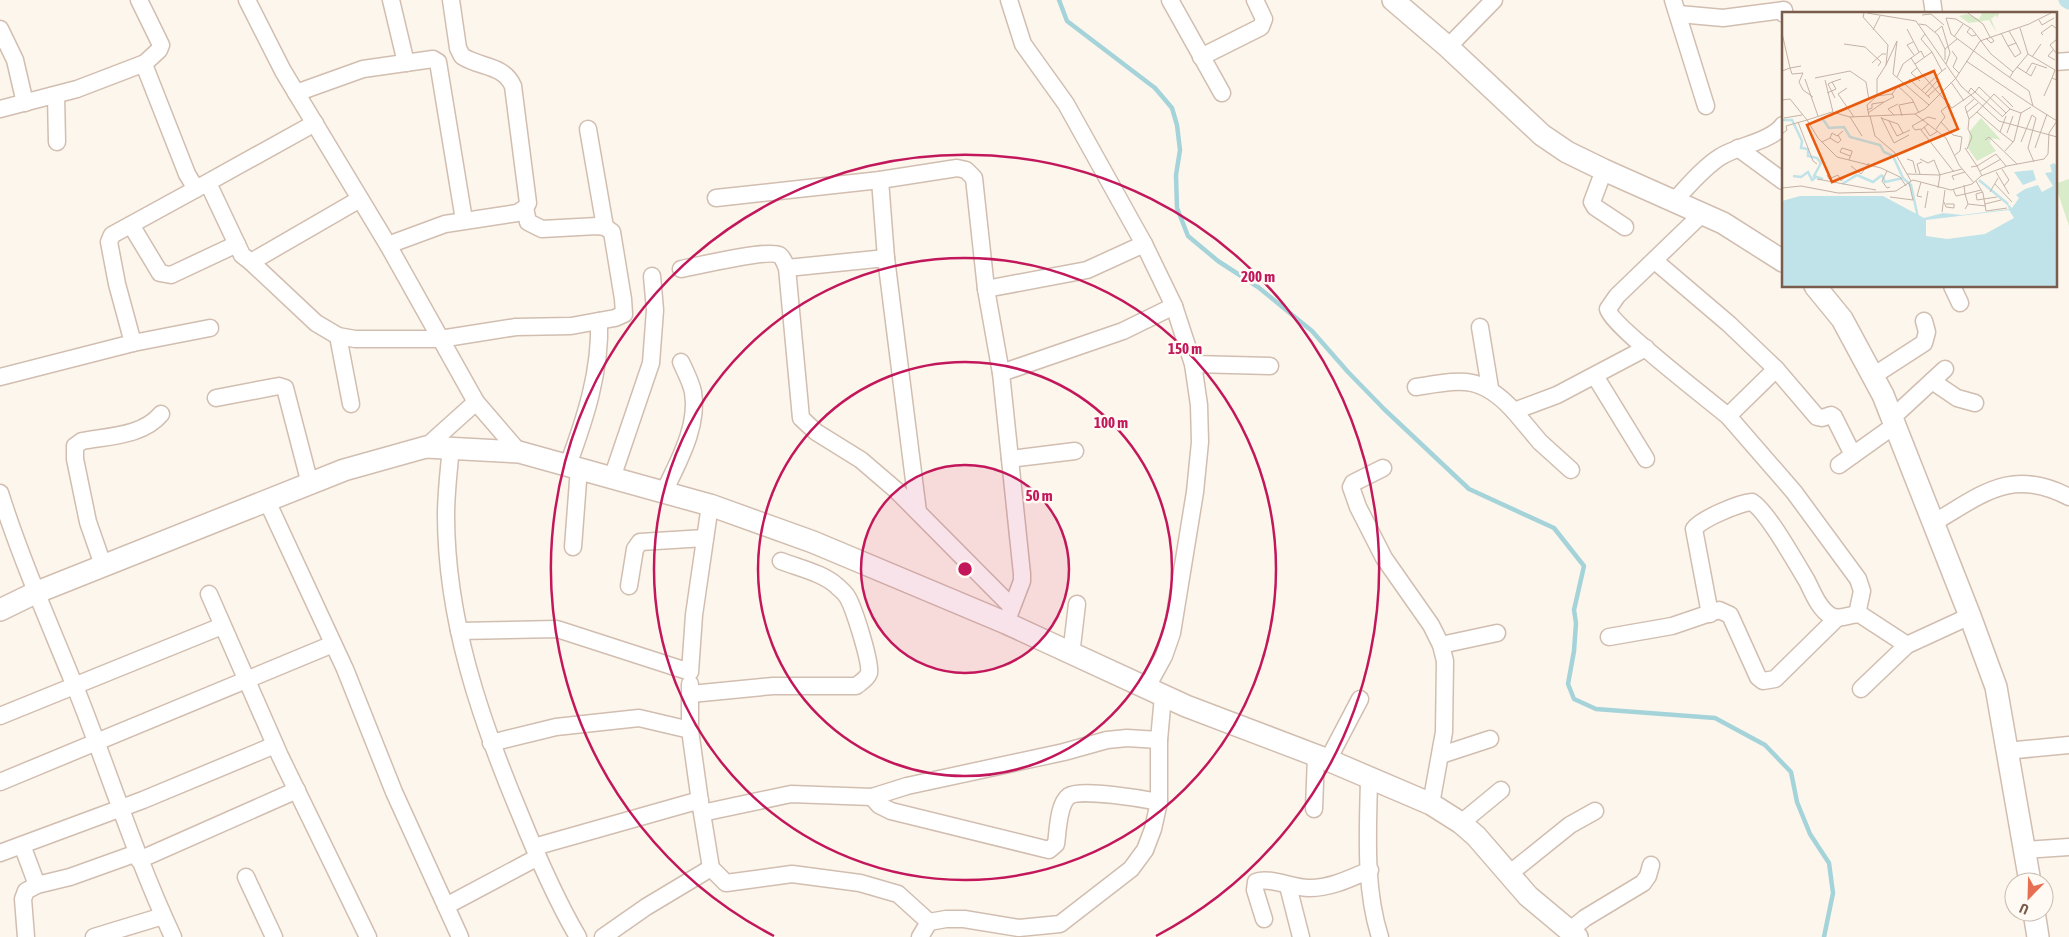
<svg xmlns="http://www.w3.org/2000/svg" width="2069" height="937" viewBox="0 0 2069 937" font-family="'Asap Condensed',sans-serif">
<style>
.green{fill:#d8ecc9}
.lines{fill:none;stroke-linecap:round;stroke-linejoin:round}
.stream{stroke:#a5d3da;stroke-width:4.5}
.canal{stroke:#bfe3e8;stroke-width:15}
.minor-casing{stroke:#d1beb0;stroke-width:19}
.tertiary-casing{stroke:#d1beb0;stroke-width:24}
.minor{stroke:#fff;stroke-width:16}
.tertiary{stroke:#fff;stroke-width:21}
.ring{fill:none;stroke:#c2185b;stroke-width:2.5}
.inset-river{fill:none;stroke:#bfe3e8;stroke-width:2.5}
.inset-road{fill:none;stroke:#c5b3a7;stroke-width:1}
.view{fill:#e8590c;fill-opacity:0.15;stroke:#e8590c;stroke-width:2.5}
.inset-edge{fill:none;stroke:#7a5c4d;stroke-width:2.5}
.centre{fill:#c2185b;stroke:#fffaf3;stroke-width:2.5}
.ring-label{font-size:15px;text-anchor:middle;font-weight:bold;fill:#c2185b;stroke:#fffaf3;stroke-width:5;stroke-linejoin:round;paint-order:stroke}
</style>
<rect width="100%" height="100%" fill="#fdf6ec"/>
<polygon class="green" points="2069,179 2069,226 2055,184"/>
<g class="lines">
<polyline class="stream" points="1059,0 1067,21 1155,88 1172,108 1177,125 1180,150 1176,175 1177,208 1188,236 1218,261 1258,287 1312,331 1348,372 1384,409 1469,489 1554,528 1584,566 1574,610 1576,623 1574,651 1568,684 1574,699 1596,709 1715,718 1765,745 1791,772 1797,802 1810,834 1829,863 1833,893 1824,937"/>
<polyline class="canal" points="2066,0 2069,2"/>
<defs>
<g id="minor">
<polyline points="139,0 161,45 159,50 145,63 145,67 187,174 196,189 315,123"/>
<polyline points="247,0 283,71 388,245 476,402 519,452"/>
<polyline points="391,0 406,63"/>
<polyline points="1009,0 1023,44 1066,104 1144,244 1174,306 1193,364 1199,405 1200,442 1195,492 1172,633 1164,656 1146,689"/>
<polyline points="1170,0 1222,93"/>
<polyline points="1673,0 1706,106"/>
<polyline points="1932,0 1934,14"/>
<polyline points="1679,14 1723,18 1784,10 1784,14"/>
<polyline points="0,29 15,60 25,103"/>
<polyline points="1448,47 1494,0"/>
<polyline points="1201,57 1261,27 1264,19 1255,0"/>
<polyline points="2055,62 2069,61"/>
<polyline points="296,93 363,69 433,59 438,62 464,220"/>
<polyline points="56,95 57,142"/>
<polyline points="0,109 77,89 145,63"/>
<polyline points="588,129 605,227"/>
<polyline points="1738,148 1783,181"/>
<polyline points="1604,170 1592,202 1595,207 1625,227"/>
<polyline points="880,180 886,258"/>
<polyline points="208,183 242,255 251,262 360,199"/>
<polyline points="716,198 880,180 957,168 966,170 974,178 986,289 1001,373 1022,574 1022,581 1006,623"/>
<path d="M1675,200C1689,185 1703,168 1720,157C1737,146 1772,141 1783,125"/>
<polyline points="131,225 160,273 171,275 237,244"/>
<path d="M388,245L445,224L517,213L525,208L528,203L513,86C503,64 480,68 462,56L458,48L451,0"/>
<path d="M1655,261L1729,324L1776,369L1728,416C1710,401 1610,324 1608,309L1617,296L1703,213"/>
<polyline points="251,262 316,323 338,336 355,339 440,339 516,327 571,326 615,318 624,314 623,299 612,232 605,227 597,226 542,229 528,222 525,208"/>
<polyline points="787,268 886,258 918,512"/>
<path d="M681,269C697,266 768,249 779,255C783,257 785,264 787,268L801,418L816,432L861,460L896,490L1011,606"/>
<polyline points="1952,286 1960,303"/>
<polyline points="986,289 1087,270 1144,244"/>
<polyline points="1480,327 1490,388"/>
<polyline points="338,336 351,404"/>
<polyline points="133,343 210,328"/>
<polyline points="1193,364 1270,366"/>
<polyline points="1776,369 1817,417 1822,418 1831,415 1834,417 1853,455"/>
<polyline points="1001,373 1123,331 1174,306"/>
<polyline points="1595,376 1646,459"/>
<polyline points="1873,376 1924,343 1927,332 1924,321"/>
<polyline points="0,377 133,343 117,284 109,242 112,235 196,189"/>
<polyline points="1932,381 1957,398 1975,403"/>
<path d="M1416,387C1462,380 1480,374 1514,411"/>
<polyline points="216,398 279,386 285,388 310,484"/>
<polyline points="1728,416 1794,492 1858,579 1862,591 1857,614"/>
<polyline points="1892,418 1945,369"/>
<polyline points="426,447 476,402"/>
<path d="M451,447C449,469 446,492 446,515C446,619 480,719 520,814C537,856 555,898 578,937"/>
<polyline points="1010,459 1075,451"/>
<path d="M568,465C585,419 601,371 599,321"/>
<polyline points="1839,465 1895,425"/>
<polyline points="1383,468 1353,483 1351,487 1358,507 1384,558 1431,625 1441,645 1445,661 1444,732 1431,804"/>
<polyline points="1571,470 1540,442 1514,411 1557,395 1646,348"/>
<polyline points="612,478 651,363 655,310 652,276"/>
<path d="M664,492C678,462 699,426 693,392C691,382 685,371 681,362"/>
<path d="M0,493C22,562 51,627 78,694C110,775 136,858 173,937"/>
<polyline points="267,501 345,669 394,792 460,937"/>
<path d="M1933,523C1983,494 2011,467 2069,497"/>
<polyline points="573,547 579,468"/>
<path d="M103,565L88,522L75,459V446L82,441C108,436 143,436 161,414"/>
<polyline points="629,586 635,549 640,542 705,538"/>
<polyline points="209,594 280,756 368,937"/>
<path d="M1710,614L1694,529C1701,519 1739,503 1752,502C1768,512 1796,563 1807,581C1813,593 1819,609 1831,616C1841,621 1852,612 1861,615L1907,645L1970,616"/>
<polyline points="459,631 557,629 690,672 694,615 710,505"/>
<polyline points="1609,637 1672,626 1719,610 1730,615 1758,677 1763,681 1775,679 1837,618"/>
<polyline points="1441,645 1497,633"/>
<polyline points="1071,655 1077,604"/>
<polyline points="690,684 690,730 701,809"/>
<polyline points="1861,689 1907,645"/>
<path d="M691,694L773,686H856C861,682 867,679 869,673C871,662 853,604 846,595C844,592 840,589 837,586C823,573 799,568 781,561"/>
<polyline points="0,716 222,626"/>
<polyline points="491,743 556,727 639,718 690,730"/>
<polyline points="2006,751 2069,745"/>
<polyline points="1441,755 1490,739"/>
<polyline points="1328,760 1360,699"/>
<path d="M1369,779C1368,831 1364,887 1380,937"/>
<polyline points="0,782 333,644"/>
<polyline points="872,797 791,794 702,813 711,868 726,883 792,874 860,883 898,894 929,922"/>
<path d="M1159,802C1144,799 1080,788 1069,796C1058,804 1058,831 1056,844L1049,850L891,811L879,805L872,797L907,786L1064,752L1107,740L1127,738L1159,740"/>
<polyline points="1314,809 1316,756"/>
<polyline points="1461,823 1501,790"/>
<polyline points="22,845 37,885 70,877 137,853"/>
<polyline points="534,847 700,800"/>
<polyline points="2024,850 2069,847"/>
<polyline points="0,853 143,800 275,745"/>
<polyline points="139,860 297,790"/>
<polyline points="1509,874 1570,825 1595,811"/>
<polyline points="246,877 274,937"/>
<polyline points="1288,886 1301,937"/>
<polyline points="446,906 538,857"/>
<path d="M1264,919L1255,890L1256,882C1268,876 1295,889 1310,888C1331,888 1351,878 1370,870"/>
<polyline points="1569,931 1585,918 1643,883 1648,876 1651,865"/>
<polyline points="26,937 23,899 26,891 37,885"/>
<polyline points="94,937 163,916"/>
<polyline points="603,937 646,907 711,868"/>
<polyline points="920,937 929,922 946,919 964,919 1019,928 1060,924 1131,869 1145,850 1153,829 1159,802 1159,740 1163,696"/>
</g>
<g id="tertiary">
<polyline points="1393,0 1448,47 1542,135 1567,152 1604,170 1723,223 1783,261"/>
<polyline points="1815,286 1842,319 1883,395 1970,616 1996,687 2030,882"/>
<polyline points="0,610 35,593 344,470 426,447 519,452 710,505 813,542 1006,623 1186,706 1328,760 1431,804 1461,823 1476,836 1528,896 1577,937"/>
<polyline points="2034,912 2038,937"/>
</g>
</defs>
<use href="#minor" class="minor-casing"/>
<use href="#tertiary" class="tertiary-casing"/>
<use href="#minor" class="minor"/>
<use href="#tertiary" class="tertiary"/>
</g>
<circle cx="965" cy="569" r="104" fill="#c2185b" fill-opacity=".12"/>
<g class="ring">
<circle cx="965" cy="569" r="104"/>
<circle cx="965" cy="569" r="207"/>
<circle cx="965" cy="569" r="311"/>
<path d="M774 936A414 414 0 1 1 1156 936"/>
</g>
<g transform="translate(1782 12)">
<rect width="275" height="275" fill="#fdf6ec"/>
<path d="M200,1H217L215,6L214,3L209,7L215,21L207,8L187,11L177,4L185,2L197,7ZM199,106L219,128L209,126L208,131L214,139L195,149L186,136L188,119Z" fill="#d8ecc9"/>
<path d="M272,151L275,154V274H0V189L18,184H101L142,206L161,201L180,203L227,197L224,190L230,196L237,186L234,183L243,177L256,173L260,180L271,174L263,161L270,160L268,153ZM227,198L232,206L203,222L165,227L144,224V208ZM251,158L254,168L241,173L232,160Z" fill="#bfe3e8" fill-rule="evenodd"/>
<path class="inset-river" d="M40,106L47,116L62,115L68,125L98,133L102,140L111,144L121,166M0,108H10L20,129L19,136L26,137V144L35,146L39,151L32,164L41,167M100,163L103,170L121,166L129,173L136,206M11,164L19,165L26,160L30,168L34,165M197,168L226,192M60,172L75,163L91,170L100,163M220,274L275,214M228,274L275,220M235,274L275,226"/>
<path class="inset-road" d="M82,1L81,5L106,33L104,53L95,67V84L85,93L87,104M85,1L134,9L179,74L217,109L275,125M186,1L201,12L208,25M140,3L149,2L162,13M257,8L260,13L272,6M137,12L144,13L156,23L163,37M188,16L185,20L190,24L194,23M238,16L246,42L273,58L270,66M125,17L137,40M91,18L98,4M153,20L160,14L168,41L164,52M0,21L8,56L0,59M219,21L226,34L234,31L227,19M261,23L259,21L270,13L275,17M172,25L181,12M204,26L209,31L212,29L209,25M275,27L268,33L275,42M131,30L125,33L132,43M62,32L83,35L99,50L96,54M226,34L233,45L239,41L234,31M271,38L266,44L273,48M170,39L175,46L171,55L177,61M150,40L160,59L164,56M142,45L139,39L129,46L138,60L170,96L193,80L221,105M250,45L259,32M163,48V37L175,27M184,49L251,94M90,51L100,42H104M133,52L150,40L139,27L143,22M104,53L115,29L111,62L147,93M19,54L8,56L10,62L21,61L17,70L21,78L31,85M235,55L249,64L254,54M135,56L129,61L138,69M231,60L246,42M244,61L250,51L265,56M115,65L121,52L129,46M228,65L231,60L209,42L190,17L174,7L164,6L169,22L220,60L247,79L251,94L275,109M33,66L68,59L84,70L87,88M23,67L36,104M127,67L148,86M43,68L51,100M50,70L46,72L53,86M169,70L182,89M65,76L56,82L72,105M140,78L160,59M45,81L54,77L50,70L59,67M186,81L189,76L193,80L197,75L224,101M110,82L116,74L130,87L137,101M143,82L156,68M95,84L110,82L112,85L102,90M146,84L158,73M220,84L231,95M262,84L270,66L275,68M192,87L183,95L187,107L195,100M0,88L8,87L25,108L50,100L68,105L133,102L143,97L174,66L198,29L247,12L269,1M228,97L239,101L249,95M85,98L90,96V92L102,90L86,101M184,101L196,91M133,102L164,126L177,153L192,171M112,103L106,97L116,92M88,104L93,124L113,141L129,169M120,104L117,93L132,90M68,105L80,124M99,105L112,131L127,123M220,105L228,97L212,82L195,100L218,120L224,104M2,106L20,103M99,106L116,112L121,121M107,109L115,124L128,118M16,110L31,149L35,152M159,110L163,105L159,99L168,92M146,112L139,118L172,160M142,115L148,124L156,119M139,117L133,118L130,114L146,105L154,107M154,117L159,110L171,123L180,125L178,139L173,143M218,120L231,130M225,121L231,104M0,122L5,118L4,114L25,108L36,126L55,145L99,156L118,165L124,174M48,126L50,121L55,124L61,119M203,128L207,125L235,152M40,130L48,126L56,131L59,128L56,123M239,130L250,103L254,106L246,136L252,150M183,136L195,154L189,155M253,136L265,102M185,137L190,125L186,117L187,107M223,139L232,129L239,101M125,147L131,149L134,161M138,147L146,151L152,148L158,163L156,176M67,148L70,140V139L60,136L58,140L68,144M69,154L79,162L87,151M220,157L227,168L222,174M105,159L100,169L105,176L108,175M198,159L219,147M214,160L227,182M125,162L157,163L180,157M138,162L135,152L140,150M45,163L47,167L56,163L59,169L67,162M200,164L195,154L214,142L224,154M35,167L94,178M172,168L170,164L183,160M194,169L201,181L204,199L225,196M139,170L135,184L140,185M213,172L230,190M182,173L183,182L199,178M0,176L19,174L56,181L101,180L114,179L131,168L169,178L190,172L199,164L225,154L262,147L266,142L267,121L275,109M171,177L174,184L183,182M201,180L194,182L195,188L215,185M208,180L216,166M108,185L131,188L127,171M162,190L164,195L172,196V192H164M186,192L204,194M203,192L219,188M143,196L146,179M183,197L186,192L183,182M160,200L163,178"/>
<path class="view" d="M152,59L176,117L50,170L25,113Z"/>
<rect width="275" height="275" class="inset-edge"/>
</g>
<circle cx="965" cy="569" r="8" class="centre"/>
<g class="ring-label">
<text x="1258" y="282">200 m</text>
<text x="1185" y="354">150 m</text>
<text x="1111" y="428">100 m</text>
<text x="1039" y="501">50 m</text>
</g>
<g transform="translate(2029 897) rotate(203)"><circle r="24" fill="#fffaf3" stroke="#cabbb1"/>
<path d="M0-4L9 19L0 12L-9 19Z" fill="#e76f51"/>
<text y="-8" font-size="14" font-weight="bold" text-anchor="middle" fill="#7a5c4d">U</text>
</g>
</svg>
